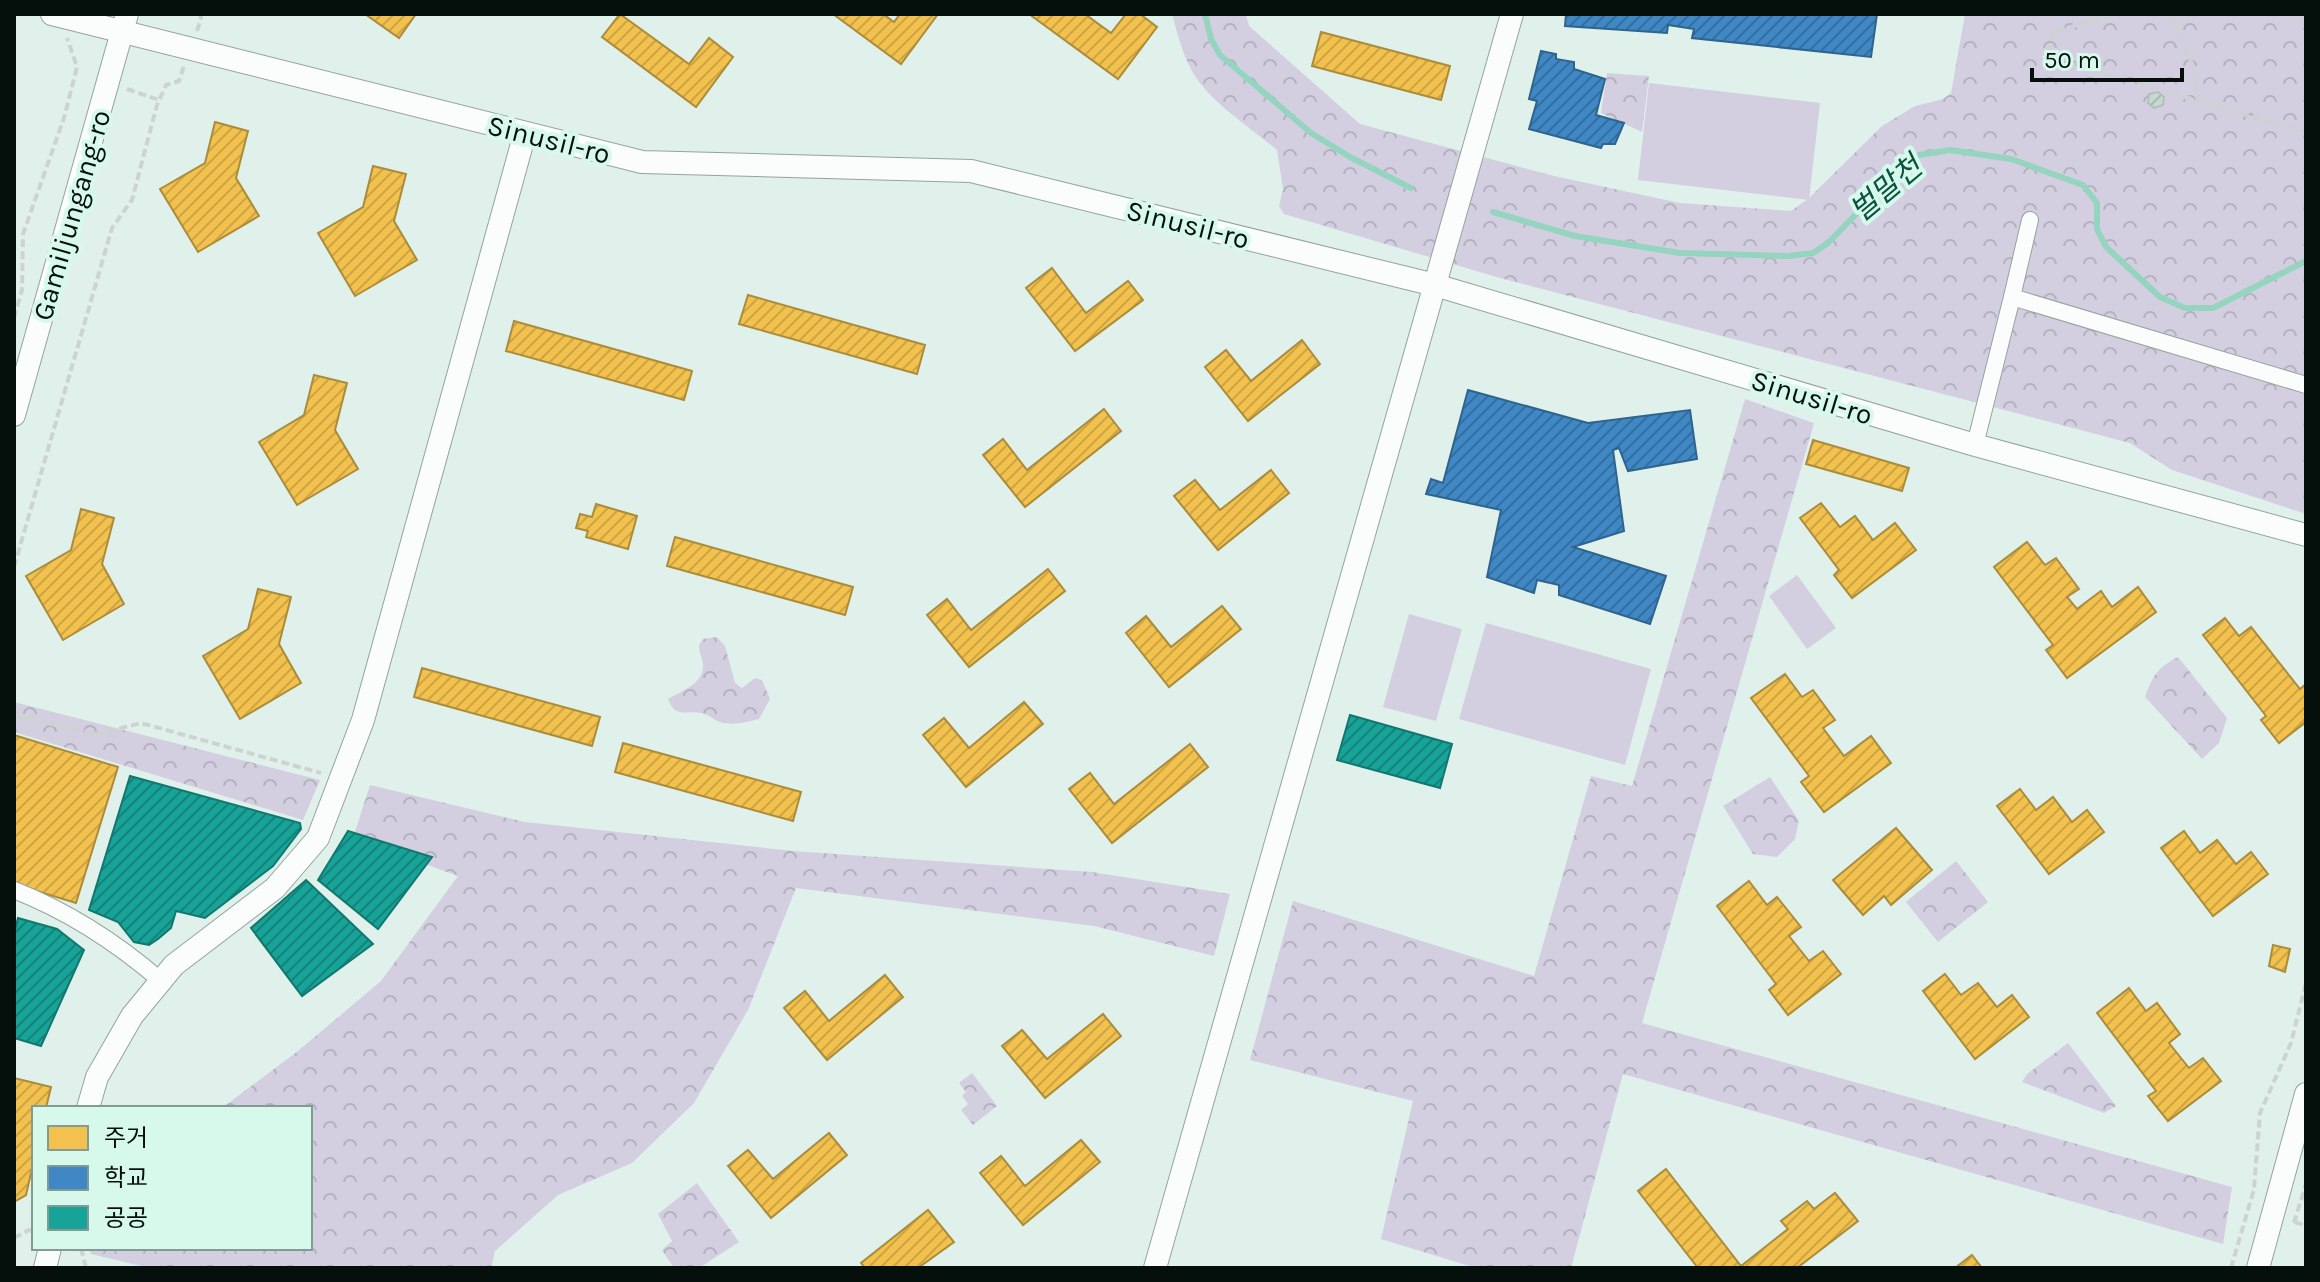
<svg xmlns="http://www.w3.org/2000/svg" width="2320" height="1282" viewBox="0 0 2320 1282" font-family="Karla,'Noto Sans KR',sans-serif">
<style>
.park{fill:url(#park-crowns)}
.garden{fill:#d3cfe1}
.homes{fill:url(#homes-hatch);stroke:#ab8c3a;stroke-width:2}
.schools{fill:url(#schools-hatch);stroke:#2e648d;stroke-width:2}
.public{fill:url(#public-hatch);stroke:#12776e;stroke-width:2}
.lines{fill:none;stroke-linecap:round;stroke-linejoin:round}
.stream{stroke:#95d5bf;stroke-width:6}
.building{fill:url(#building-hatch);stroke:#b1c0ba;stroke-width:2}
.street-casing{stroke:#95a39e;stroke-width:18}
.secondary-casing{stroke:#95a39e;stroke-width:24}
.path{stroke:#ced3d1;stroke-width:4;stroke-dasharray:8 4;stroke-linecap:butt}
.street{stroke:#fafdfc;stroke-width:16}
.secondary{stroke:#fafdfc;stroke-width:22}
.labels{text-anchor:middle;stroke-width:8;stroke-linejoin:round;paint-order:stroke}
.street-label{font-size:28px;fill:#050f0b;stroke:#d7f9ec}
.water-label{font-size:30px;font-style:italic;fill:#0a523f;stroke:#d7f9ec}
</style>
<defs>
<pattern id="park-crowns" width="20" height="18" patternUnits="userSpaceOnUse" patternTransform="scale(2)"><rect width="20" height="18" fill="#d3cfe1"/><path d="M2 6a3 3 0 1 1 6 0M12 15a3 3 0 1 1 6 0" fill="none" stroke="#b4b1c0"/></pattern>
<pattern id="homes-hatch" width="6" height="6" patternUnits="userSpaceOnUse" patternTransform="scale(2)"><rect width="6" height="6" fill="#f2c14e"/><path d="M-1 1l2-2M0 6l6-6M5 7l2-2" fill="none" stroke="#cea543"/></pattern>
<pattern id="schools-hatch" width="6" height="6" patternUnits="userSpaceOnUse" patternTransform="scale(2)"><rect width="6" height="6" fill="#3f88c5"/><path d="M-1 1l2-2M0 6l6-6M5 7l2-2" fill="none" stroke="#336e9e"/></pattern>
<pattern id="public-hatch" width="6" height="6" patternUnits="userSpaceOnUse" patternTransform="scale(2)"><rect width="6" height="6" fill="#17a398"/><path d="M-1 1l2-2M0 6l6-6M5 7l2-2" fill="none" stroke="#13837a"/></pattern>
<pattern id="building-hatch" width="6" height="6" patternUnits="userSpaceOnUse" patternTransform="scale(2)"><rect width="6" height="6" fill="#c8d7d1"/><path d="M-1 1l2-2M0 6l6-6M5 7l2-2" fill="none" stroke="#aab7b2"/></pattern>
</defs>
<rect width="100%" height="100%" fill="#dff1ea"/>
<g class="park">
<path d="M1172,14H1246L1249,26L1360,124L1554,176L1680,203L1791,211L1809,198L1882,126L1915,106L1943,99L1951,93L1965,14H2306V514L2172,470L2130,443L1500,278L1284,214L1279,206L1283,189L1277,150C1251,128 1217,107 1197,79C1184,60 1178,36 1172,14Z"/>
<polygon points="1607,73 1649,76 1642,132 1601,113"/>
<polygon points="1745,399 1814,423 1642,1023 2232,1187 2223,1244 1623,1074 1571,1268 1476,1268 1381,1239 1413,1101 1250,1060 1293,901 1534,976 1591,776 1632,786"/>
<path d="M717,637L725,646L735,683L742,688L755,678L762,680L770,699L759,719C747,722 732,726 720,722C714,720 708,714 701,713C687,710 676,719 668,699C682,691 705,683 703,664C702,656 699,653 699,645L703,639Z"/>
<path d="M2178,657L2227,718L2219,743L2202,759L2145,697C2153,675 2157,668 2178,657Z"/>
<polygon points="14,702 320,780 303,820 14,732"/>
<polygon points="1770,777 1799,821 1795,839 1777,857 1753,854 1723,806"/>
<polygon points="370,785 525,822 793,851 1092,872 1230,894 1214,956 1094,926 796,888 748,1010 694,1103 632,1163 558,1195 495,1251 491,1268 150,1268 91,1254 89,1248 310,1248 310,1108 222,1108 298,1051 381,981 458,876 353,838"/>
<polygon points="1956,861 1988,902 1938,942 1906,902"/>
<polygon points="2068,1043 2116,1106 2104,1113 2022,1082 2027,1074"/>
<polygon points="972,1073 997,1106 973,1125 961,1110 968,1104 962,1096 966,1092 959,1083"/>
<polygon points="697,1183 739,1242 699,1268 674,1268 662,1250 672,1241 658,1214"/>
</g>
<g class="garden">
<polygon points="1649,83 1820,103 1809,200 1638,180"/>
<polygon points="1797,575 1836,628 1807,649 1769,596"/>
<polygon points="1409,614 1462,629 1436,721 1383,707"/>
<polygon points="1486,623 1651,669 1625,765 1459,719"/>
</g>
<g class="homes">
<polygon points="365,14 416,14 399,38"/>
<polygon points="620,14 689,64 709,38 733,57 696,107 602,37"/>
<polygon points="833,14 883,14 894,22 900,14 938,14 901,64"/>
<polygon points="1029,14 1085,14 1111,33 1126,14 1140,14 1157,27 1118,79"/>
<polygon points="1321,32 1450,66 1441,100 1312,66"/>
<polygon points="215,122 248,131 236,178 259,216 198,252 160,189 205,163"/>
<polygon points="373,166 406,174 394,221 417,260 355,296 318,233 363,207"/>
<polygon points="1052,268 1086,313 1128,281 1143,300 1075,351 1026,288"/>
<polygon points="748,295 925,345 917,374 739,324"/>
<polygon points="514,321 692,371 684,400 506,351"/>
<polygon points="1302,340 1320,364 1248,421 1205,367 1226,350 1251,381"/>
<polygon points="314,375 347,383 335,430 358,469 297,505 259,442 304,415"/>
<polygon points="1104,409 1121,431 1025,507 983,455 1003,439 1027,470"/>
<polygon points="1813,440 1909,468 1902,491 1806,464"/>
<polygon points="1271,470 1289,493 1218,550 1174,496 1195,480 1220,510"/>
<polygon points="1821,503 1840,527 1855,516 1873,540 1895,523 1916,550 1852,598 1834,575 1839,570 1800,518"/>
<polygon points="596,504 637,516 628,549 586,537 588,531 576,528 580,514 592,517"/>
<polygon points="81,509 114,518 102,564 124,604 63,640 26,576 71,550"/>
<polygon points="675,537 853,587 845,615 667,566"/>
<polygon points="2027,542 2045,565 2056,558 2079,589 2067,597 2077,609 2101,591 2112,607 2138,587 2156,612 2067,678 2046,650 2053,645 1994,567"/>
<polygon points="1048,569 1065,591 969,667 927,615 947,599 971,630"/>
<polygon points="258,589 291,597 279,644 301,683 240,719 203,656 248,629"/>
<polygon points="1222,606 1241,629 1169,687 1126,633 1146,616 1171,647"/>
<polygon points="2225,618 2239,636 2251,627 2300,689 2306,684 2306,722 2279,743 2261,720 2266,716 2203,635"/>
<polygon points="422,668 600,717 592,746 414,697"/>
<polygon points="1785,674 1802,697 1813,690 1835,720 1823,728 1844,756 1871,736 1891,763 1824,812 1801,782 1809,776 1751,698"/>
<polygon points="1024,702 1043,724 966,787 923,735 944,718 969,748"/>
<polygon points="14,735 118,767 76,903 14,884"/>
<polygon points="623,743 801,792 793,821 615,772"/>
<polygon points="1190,744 1208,767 1112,843 1069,789 1090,773 1114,804"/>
<polygon points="2020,789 2036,810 2053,797 2072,822 2087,810 2104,832 2049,874 1997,806"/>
<polygon points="1896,828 1932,870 1891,905 1884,896 1863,915 1833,880"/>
<polygon points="2184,831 2200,853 2217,840 2236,864 2251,852 2268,874 2213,916 2161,848"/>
<polygon points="1749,881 1767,905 1777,897 1801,927 1789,936 1809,961 1823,951 1841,974 1788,1015 1769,990 1776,984 1717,906"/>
<polygon points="2273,945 2290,949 2285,972 2269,966"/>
<polygon points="1945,974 1961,995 1978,983 1997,1007 2012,995 2029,1017 1975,1059 1923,991"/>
<polygon points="885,975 903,997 827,1060 784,1008 805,991 829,1021"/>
<polygon points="2129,988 2146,1011 2157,1003 2180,1034 2169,1043 2189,1068 2203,1058 2221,1081 2168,1121 2148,1096 2156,1091 2097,1013"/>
<polygon points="1103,1014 1121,1036 1045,1098 1002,1046 1022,1030 1047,1059"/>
<polygon points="14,1078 51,1087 46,1108 34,1108 34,1160 26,1195 14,1202"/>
<polygon points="829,1133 847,1155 771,1218 728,1166 748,1150 773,1179"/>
<polygon points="1081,1140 1100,1162 1023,1225 980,1173 1001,1156 1025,1186"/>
<polygon points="1666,1169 1741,1266 1788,1229 1781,1221 1807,1201 1814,1209 1835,1193 1858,1221 1797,1268 1698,1268 1638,1191"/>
<polygon points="928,1210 954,1242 918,1268 865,1268 861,1263"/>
<polygon points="1972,1255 1982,1268 1955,1268"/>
</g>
<g class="schools">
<polygon points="1566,14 1877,14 1871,57 1692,38 1694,29 1668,25 1667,33 1565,26"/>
<polygon points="1541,51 1556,54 1556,59 1574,62 1574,69 1605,79 1596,115 1624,123 1615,144 1603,144 1601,148 1529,129 1537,101 1529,99"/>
<polygon points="1468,390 1588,423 1690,410 1697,459 1628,471 1619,448 1613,450 1624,531 1573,547 1666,576 1650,624 1559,595 1559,585 1537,580 1534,593 1487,577 1501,510 1426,494 1431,479 1443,483"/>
</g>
<g class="public">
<polygon points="1350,715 1452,744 1440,788 1337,760"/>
<polygon points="130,776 300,823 301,829 273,866 205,918 176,911 171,928 158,939 149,945 134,942 118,922 89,910"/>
<polygon points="348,831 432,857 378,929 318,880"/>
<polygon points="306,880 373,944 302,996 251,928"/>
<polygon points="18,918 57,929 84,950 41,1046 14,1038 14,933"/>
</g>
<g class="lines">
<g class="stream">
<polyline points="1205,14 1211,39 1220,55 1311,133 1350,157 1411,188"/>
<polyline points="1493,212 1575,236 1680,253 1789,256 1813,253 1828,243 1897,172 1919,155 1950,150 2011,159 2083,185 2097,203 2097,229 2106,247 2160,297 2185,308 2213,308 2306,261"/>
</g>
</g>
<polygon class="building" points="2158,92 2164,97 2163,105 2154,108 2148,103 2149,94"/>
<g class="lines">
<defs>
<g id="street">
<polyline points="2012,297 2030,220"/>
<polyline points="1975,445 2012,297 2306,385"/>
<path d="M14,890C70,912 116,942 161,981"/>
</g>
<g id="secondary">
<polyline points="52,14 642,162 971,171 1435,285 1975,445 2306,535"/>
<polyline points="14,415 127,14"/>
<polyline points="88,1108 97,1077 132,1016 174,965 275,888 318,838 363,720 525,133"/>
<polyline points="45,1268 50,1248"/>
<polyline points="1155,1268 1512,14"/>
<polyline points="2258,1268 2306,1094"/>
</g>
</defs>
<use href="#street" class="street-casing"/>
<use href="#secondary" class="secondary-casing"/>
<g class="path">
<polyline points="2123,14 2054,31 2047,57 2306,132"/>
<polyline points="2172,14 2195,71 2198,102"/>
<polyline points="2301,14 2303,17 2306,14"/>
<polyline points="2303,17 2306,28"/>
<polyline points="197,31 201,18 200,14"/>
<polyline points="127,89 159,100"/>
<polyline points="14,318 22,290 23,234 64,118 77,67 67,38"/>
<polyline points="14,567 112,228 132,200 157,105 166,85 179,81 184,66"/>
<polyline points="14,712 34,718"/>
<polyline points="14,716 98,734 141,723 321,773"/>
<polyline points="2295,1222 2306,1226"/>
<polyline points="2294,1223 2306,1184"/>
<polyline points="14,1238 29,1230 34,1232"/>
<polyline points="81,1248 86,1268"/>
<polyline points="2231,1268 2254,1189 2260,1113 2291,1043 2306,983"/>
</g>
<use href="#street" class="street"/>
<use href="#secondary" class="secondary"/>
</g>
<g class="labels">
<g class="street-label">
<text transform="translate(549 139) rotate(14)" y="10">Sinusil-ro</text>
<text transform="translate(71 215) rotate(-74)" y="10">Gamiljungang-ro</text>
<text transform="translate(1188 224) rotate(14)" y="10">Sinusil-ro</text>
<text transform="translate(1812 397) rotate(17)" y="10">Sinusil-ro</text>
</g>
<g class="water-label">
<text transform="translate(1886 189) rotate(-40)" y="10">벌말천</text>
</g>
</g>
<rect width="2320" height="1282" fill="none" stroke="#050f0b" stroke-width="32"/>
<rect x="32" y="1106" width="280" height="144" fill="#d7f9ec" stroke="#839b92" stroke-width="2"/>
<rect x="48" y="1126" width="40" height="24" fill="#f2c14e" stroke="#839b92" stroke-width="2"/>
<text x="104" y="1146" font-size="24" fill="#050f0b">주거</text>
<rect x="48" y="1166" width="40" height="24" fill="#3f88c5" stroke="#839b92" stroke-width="2"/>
<text x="104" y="1186" font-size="24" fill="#050f0b">학교</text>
<rect x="48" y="1206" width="40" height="24" fill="#17a398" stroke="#839b92" stroke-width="2"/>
<text x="104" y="1226" font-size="24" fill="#050f0b">공공</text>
<path d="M2032 68v12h150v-12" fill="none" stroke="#050f0b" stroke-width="4"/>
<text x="2044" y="68" font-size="24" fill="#050f0b" stroke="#d7f9ec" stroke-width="6" paint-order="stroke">50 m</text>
</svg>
